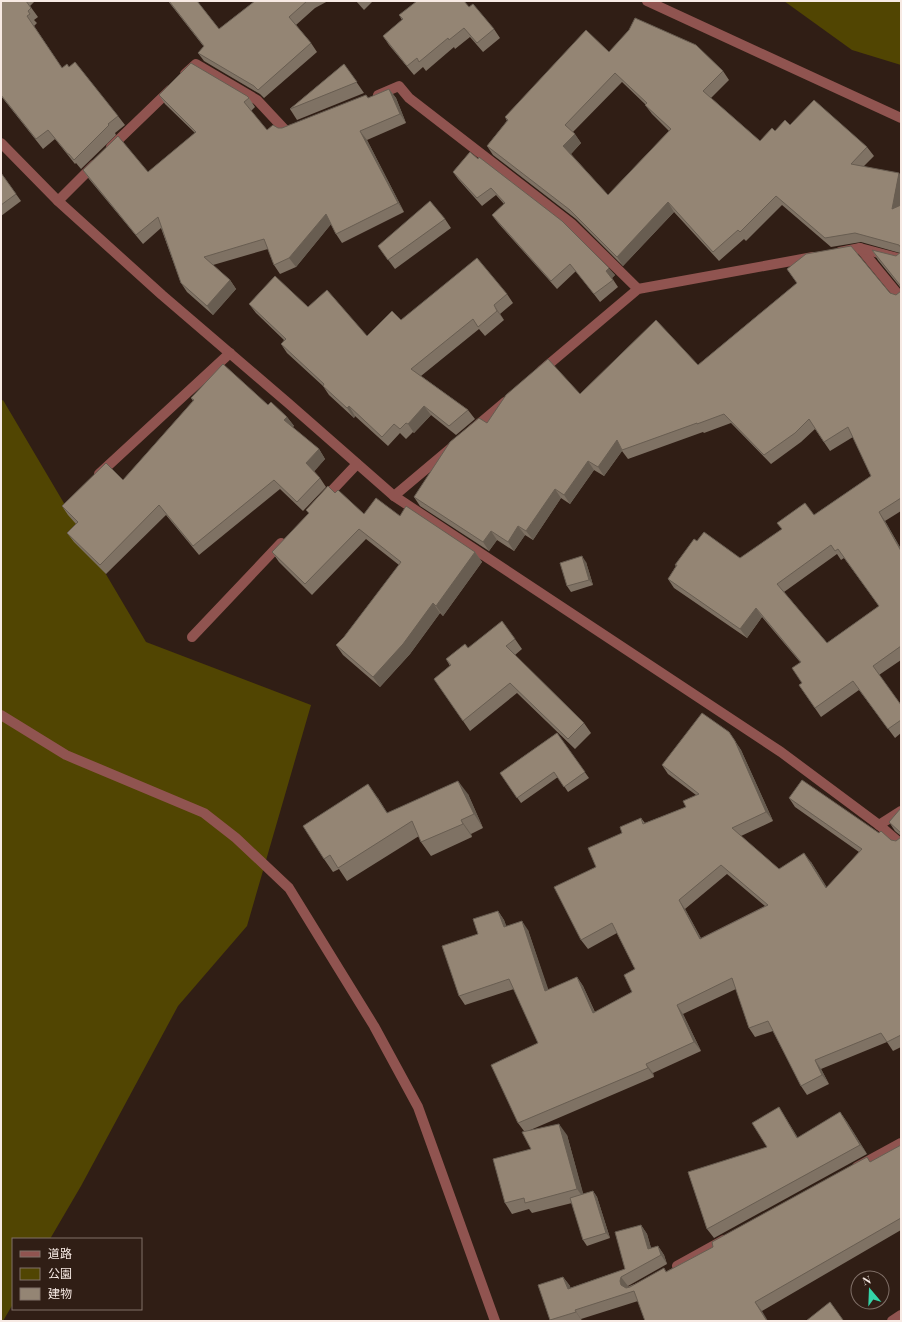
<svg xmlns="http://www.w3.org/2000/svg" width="902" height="1322" font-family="'Playfair Display','Noto Sans JP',serif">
  <rect width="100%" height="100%" fill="#301e15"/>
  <g fill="#514502">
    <polygon points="784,1 901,1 901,65 852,50"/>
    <polygon points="3,400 146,642 311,705 247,926 178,1006 81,1186 50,1239 13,1239 13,1304 3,1321 1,1321 1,401"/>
  </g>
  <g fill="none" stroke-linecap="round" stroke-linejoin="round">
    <g stroke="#905450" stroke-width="10">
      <polyline points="647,1 901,118"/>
      <polyline points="185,74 196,64 257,100 286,131 293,129"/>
      <polyline points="378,95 399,86 409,98 572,224 638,289"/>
      <polyline points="1,143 58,201 162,295 288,403 394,496 781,752 879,825 901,844"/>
      <polyline points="111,147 170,90"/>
      <polyline points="58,201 94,165"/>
      <polyline points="860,248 901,298"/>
      <polyline points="840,252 860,248 901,259"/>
      <polyline points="542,370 638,289 813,257"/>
      <polyline points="473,429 505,402"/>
      <polyline points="99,474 230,353"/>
      <polyline points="394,496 451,448"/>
      <polyline points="323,500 357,464"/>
      <polyline points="192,637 281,543"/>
      <polyline points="1,715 66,755 204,813 236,838 289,888 374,1026 418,1107 495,1321"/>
      <polyline points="879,825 901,811"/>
      <polyline points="857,1167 901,1143"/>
      <polyline points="677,1266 724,1240"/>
      <polyline points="892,1321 901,1315"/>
    </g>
  </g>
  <g fill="#7f7264" fill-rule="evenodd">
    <polygon points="1,1 35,1 30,6 38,17 34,20 37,23 34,26 62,68 69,67 118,116 125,125 115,133 116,135 81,169 76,163 75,164 55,139 43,149 1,96"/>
    <polygon points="168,1 197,1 219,29 255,1 328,1 315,8 296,25 311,43 317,52 264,98 260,94 204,61 198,53 204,47"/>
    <polygon points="356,1 373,1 364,10"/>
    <polygon points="469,7 494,29 500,38 483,52 470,37 455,49 454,47 426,71 423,67 414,75 389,45 383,36 402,20 399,15"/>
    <path d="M609,52L723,71L729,80L711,98L760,141L775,131L790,125L867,147L874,156L864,166L901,205V511L885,521L901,549V660L879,675L901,705V733L895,738L859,690L821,717L799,685L802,683L800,662L762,617L747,638L674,588L668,579L676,566L675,565L697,541L740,558L814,515L871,476L853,437L830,451L815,429L801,442L771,464L731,423L704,433L703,432L628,459L622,451L604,476L594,470L570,504L561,498L533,540L525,535L514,551L497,540L489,551L420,506L414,497L487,423L580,394L698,365L797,283L787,269L896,295L901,291L900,287L878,260L872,250L896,256L900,253L861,242L831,247L782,205L746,241L744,239L719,261L674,212L623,266L576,219L493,155L487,146L507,121L505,117ZM622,82L646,105H645L652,114L669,131L608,195L571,154L581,143L573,132ZM837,554L841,560L844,558L879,606L827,643L784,592Z"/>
    <polygon points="344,64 364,93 297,120 290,109"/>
    <polygon points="389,89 396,98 406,123 367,140 404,212 342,243 336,234 331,224 296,267 280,274 274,265 268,249 213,265 230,280 236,289 213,315 187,292 181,283 161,228 143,244 89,179 83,170 148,172 195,133 165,104 159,95 249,98 255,107 251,111 267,130 282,128 368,98"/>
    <polygon points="470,152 615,275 612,278 618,287 600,302 576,271 557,289 498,223 492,215 504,204 496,195 482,206 458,179 453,172"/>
    <polygon points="1,173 21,201 1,216"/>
    <polygon points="445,219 451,228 395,269 378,246"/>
    <polygon points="507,294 513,303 500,314 504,320 485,336 479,329 421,376 468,410 475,419 456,435 431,415 414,433 413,432 406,439 400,433 388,446 355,416 354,418 329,395 323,386 287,353 281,344 284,340 256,313 249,304 308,307 367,336 401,320"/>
    <polygon points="191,398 268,405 287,417 294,426 292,427 319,449 325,459 314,471 320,478 326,487 303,511 280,489 199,555 166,515 106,574 74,542 67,533 76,524 68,515 62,506 123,480 193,401"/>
    <polygon points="335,493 364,514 400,516 475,552 482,562 443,616 440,613 410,654 380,687 343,655 336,645 344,637 399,565 366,539 312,595 279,562 272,552 309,514 306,510"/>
    <polygon points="586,562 593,585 571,592 567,586"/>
    <polygon points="515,639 522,649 515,655 584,723 591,733 575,749 517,693 470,731 434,679 450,666 446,659 468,648"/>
    <path d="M729,732L741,750L773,821L741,836L779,869L811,862L827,888L859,852L795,807L789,798L891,840L896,841L901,837V1047L893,1051L887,1042L821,1069L829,1084L807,1095L801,1086L773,1031L755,1037L749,1028L736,989L683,1014L701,1051L653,1073L654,1077L528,1131L567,1135L583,1194L593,1191L597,1197L610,1238L587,1246L583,1240L572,1203L532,1213L529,1209L512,1214L505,1203L531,1149L524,1131L518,1123L538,1043L514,989L465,1005L459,996L478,934L498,911L504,920L506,926L528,930L548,990L577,977L583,986L595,1012L632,992L635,969L617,933L588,949L581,940L596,867L622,833L641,818L645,823L686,807L696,795L668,774L662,765ZM727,874L765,906L701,938L685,909Z"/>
    <polygon points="557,733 589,778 568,792 558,777 521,803 500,773"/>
    <polygon points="468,794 483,828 471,834 472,837 431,856 421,842 419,836 347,881 339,869 333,872 324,859 378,798 387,813"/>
    <polygon points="901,808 901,836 895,831 889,822"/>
    <polygon points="779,1107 785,1117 798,1138 840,1112 847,1122 867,1154 714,1238 707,1229 767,1147"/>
    <polygon points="901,1145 901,1230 762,1311 638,1301 581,1319 582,1321 551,1321 550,1320 563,1277 570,1286 570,1288 625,1269 641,1225 647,1234 651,1248 658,1246 664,1255 667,1264 628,1286 627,1287 667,1271 713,1247"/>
  </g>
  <g fill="#685d51">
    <polygon points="389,89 396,98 406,123 400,114"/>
    <polygon points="360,131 367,140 404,212 398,203"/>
    <polygon points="575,134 581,143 570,155 563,146"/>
    <polygon points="899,173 901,176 901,203 898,218 892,209"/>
    <polygon points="668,202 674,212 623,266 617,257"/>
    <polygon points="326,214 332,223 296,267 289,258"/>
    <polygon points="609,268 615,275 611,279 606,271"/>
    <polygon points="230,280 236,289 213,315 207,306"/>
    <polygon points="494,305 504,320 497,311"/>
    <polygon points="349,406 355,416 354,418 347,408"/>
    <polygon points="424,406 431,415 414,433 408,424"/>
    <polygon points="287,417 294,426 291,429 284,420"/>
    <polygon points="617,440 622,451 604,476 598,467"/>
    <polygon points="319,449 325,459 313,473 306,463"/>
    <polygon points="588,461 594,470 570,504 564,495"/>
    <polygon points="555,489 561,498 533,540 526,531"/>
    <polygon points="879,512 885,521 901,549 901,551"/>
    <polygon points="518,526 525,535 514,551 508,542"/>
    <polygon points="491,531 497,540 489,551 483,542"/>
    <polygon points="475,552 482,562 443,616 436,606"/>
    <polygon points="582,556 586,562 593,585 589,580"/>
    <polygon points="433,603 440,613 410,654 380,687 373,677"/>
    <polygon points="756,608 762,617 747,638 740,629"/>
    <polygon points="729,732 741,750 773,821 766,812"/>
    <polygon points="458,781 468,794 483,828 474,814"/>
    <polygon points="368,784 378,798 396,827 387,813"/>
    <polygon points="461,820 471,834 472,837 463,824"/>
    <polygon points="804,853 811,862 833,897 826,888"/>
    <polygon points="679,900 685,909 706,948 700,939"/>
    <polygon points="498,911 504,920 510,935 504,927"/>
    <polygon points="522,921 528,930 552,1000 545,991"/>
    <polygon points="577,977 583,986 599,1022 593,1013"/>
    <polygon points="677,1005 683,1014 701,1051 694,1042"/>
    <polygon points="815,1060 821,1069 829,1084 822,1075"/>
    <polygon points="646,1064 653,1073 654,1077 648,1068"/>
    <polygon points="779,1107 785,1117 804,1148 797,1138"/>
    <polygon points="840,1112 847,1122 867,1154 860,1145"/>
    <polygon points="559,1124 567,1135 585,1200 577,1189"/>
    <polygon points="593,1191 597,1197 610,1238 606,1233"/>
    <polygon points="641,1225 647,1234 654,1258 648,1249"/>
    <polygon points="658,1246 664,1255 667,1264 661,1255"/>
    <polygon points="563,1277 570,1286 574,1298 568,1289"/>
    <polygon points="621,1277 628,1286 627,1290 628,1293 621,1285 620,1281"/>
    <polygon points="755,1302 762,1311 768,1321 767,1321"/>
    <polygon points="575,1310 581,1319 582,1321 576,1312"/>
  </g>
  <g fill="#948574" stroke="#685d51" fill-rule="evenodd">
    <polygon points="1,1 26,1 31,8 28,11 30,14 27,16 62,68 67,64 69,67 75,62 118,116 108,124 109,125 74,160 69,154 68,154 48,130 36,139 1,95"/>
    <polygon points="169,1 197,1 219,29 255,1 307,1 289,17 311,43 258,90 254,86 198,53 204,46"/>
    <polygon points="417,1 464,1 469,7 473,4 494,29 477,43 464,28 449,40 448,38 419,62 417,58 407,66 383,36 403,19 399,15"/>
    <path d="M635,18L696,45L723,71L703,91L760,141L772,128L775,131L785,120L790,125L814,100L867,147L851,164L899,173L892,209L901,205V498L879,512L901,551V646L873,666L901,705V720L888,729L853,681L815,708L799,685L802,683L792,668L801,662L756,608L740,629L668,579L677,565H675L694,539L697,541L704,532L740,558L782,529L777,523L805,503L814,515L871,476L848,427L824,442L809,419L795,433L764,455L724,414L697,424V423L622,450L617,440L598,467L588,461L564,495L555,489L526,531L518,526L508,542L491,531L483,542L414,497L450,442L479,418L487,423L506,395L548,359L580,394L656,320L698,365L797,283L787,269L806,254L851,246L890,293L896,295L901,291L900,285L872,250L896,256L901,252V248L899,245L855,233L825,238L776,196L740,232L738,230L713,252L668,202L617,257L570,210L487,146L508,120L505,117L586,30L609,52L629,30ZM615,73L647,103L645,105L671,129L608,195L563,146L575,134L565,125ZM831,545L835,551L838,549L879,606L827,643L777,584Z"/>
    <polygon points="191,63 247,96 249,98 244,102 267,130 273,125 278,128 282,128 366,95 368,98 389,89 400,114 360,131 398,203 336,234 326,214 289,258 274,265 264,239 204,257 230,280 207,306 181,283 158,217 136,235 83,170 118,136 148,172 196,132 159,95"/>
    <polygon points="344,64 357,82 290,109"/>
    <polygon points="470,152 478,159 479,157 562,221 609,268 606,271 613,280 594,294 570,264 551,281 492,215 505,203 491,188 477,198 453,172"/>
    <polygon points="1,173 16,194 1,205"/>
    <polygon points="430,201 445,219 388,260 378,246"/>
    <polygon points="477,258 507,294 494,305 497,311 478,327 473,319 411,369 468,410 449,426 424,406 408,424 406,423 400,429 394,424 382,437 349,406 347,408 323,386 324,384 281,344 286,339 249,304 275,276 308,307 327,290 367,336 392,311 401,320"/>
    <polygon points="223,364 268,405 271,402 287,417 284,420 319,449 306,463 320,478 297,502 274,480 193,546 159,505 100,565 67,533 78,522 62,506 106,463 123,480 194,400 191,398"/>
    <polygon points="328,486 335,493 338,490 364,514 376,498 400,516 406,506 475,552 436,606 433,603 403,644 373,677 336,645 344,637 401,562 359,529 305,584 272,552 309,513 306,510"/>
    <polygon points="582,556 589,580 567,586 560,563"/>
    <polygon points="502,621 515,639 506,646 584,723 568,739 510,683 463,721 434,679 451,665 446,659 465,644 468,648"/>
    <path d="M702,713L729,732L735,741L766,812L732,828L779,869L804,853L826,888L862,849L789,798L802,780L879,833L881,831L891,840L896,841L901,837V1035L887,1042L881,1033L815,1060L822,1075L801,1086L768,1021L749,1028L732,978L677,1005L694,1042L646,1064L648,1068L518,1123L491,1065L538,1043L509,979L459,996L442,946L478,934L473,919L498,911L504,927L522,921L545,991L577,977L593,1013L632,992L624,975L635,969L612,923L581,940L554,887L596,867L588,848L622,833L620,827L641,818L643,824L686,807L683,801L699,794L662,765ZM721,865L768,905L700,939L679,900Z"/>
    <polygon points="557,733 585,772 564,787 554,772 517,798 500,773"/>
    <polygon points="458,781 474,814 461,820 463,824 421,842 412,821 338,868 330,855 324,859 303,826 368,784 387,813"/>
    <polygon points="901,808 901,837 901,833 889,822"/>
    <polygon points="779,1107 797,1138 840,1112 860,1145 707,1229 688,1172 767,1147 752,1123"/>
    <polygon points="559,1124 577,1189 525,1203 524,1198 505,1203 493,1159 531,1149 522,1132"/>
    <polygon points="901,1145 901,1218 755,1302 767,1321 645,1321 634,1291 575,1310 576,1312 550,1320 538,1285 563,1277 568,1289 625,1269 615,1232 641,1225 648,1249 658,1246 661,1255 621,1277 620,1281 621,1285 626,1288 630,1287 664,1268 666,1272 713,1247 712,1242 867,1157 870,1162"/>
    <polygon points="593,1191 606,1233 583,1240 570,1198"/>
    <polygon points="830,1302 843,1320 842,1321 806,1321"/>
  </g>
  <rect width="902" height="1322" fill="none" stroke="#f7eae4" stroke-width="4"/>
  <rect x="12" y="1238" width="130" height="72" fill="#301e15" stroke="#807068"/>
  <rect x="20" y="1251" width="20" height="6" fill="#905450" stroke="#807068"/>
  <text x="48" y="1258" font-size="12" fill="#f7eae4">道路</text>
  <rect x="20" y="1268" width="20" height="12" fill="#514502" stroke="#807068"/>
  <text x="48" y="1278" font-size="12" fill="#f7eae4">公園</text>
  <rect x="20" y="1288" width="20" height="12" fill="#948574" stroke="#807068"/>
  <text x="48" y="1298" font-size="12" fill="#f7eae4">建物</text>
  <g transform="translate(870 1290) rotate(341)"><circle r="19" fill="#301e15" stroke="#807068"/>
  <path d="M0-3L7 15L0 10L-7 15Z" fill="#34d4a8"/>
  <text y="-6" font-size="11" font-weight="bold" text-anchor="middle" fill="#f7eae4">N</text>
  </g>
</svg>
